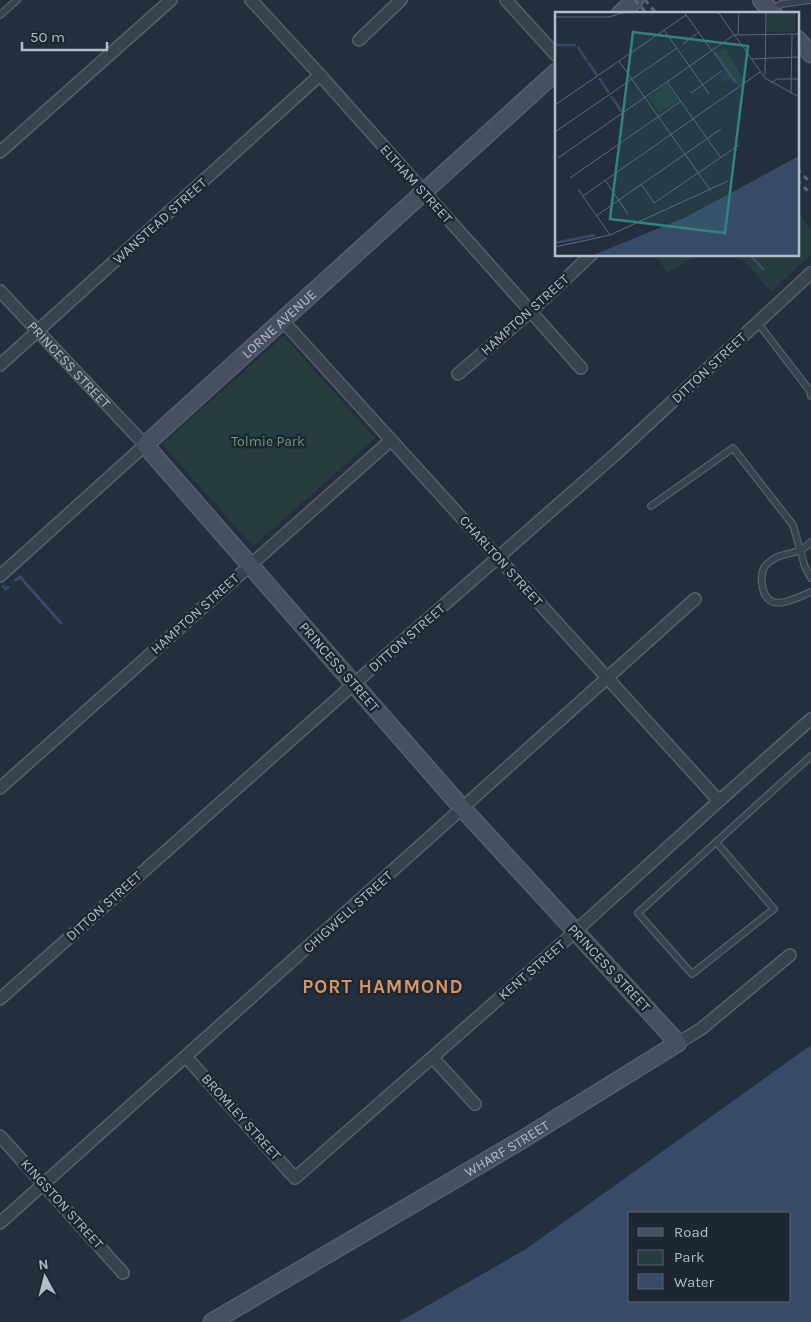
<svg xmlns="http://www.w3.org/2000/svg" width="811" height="1322" font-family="Karla,sans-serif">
  <rect width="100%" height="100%" fill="#242f3e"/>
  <g fill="#263c3f">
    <polygon points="797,211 811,229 811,255 771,291 738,255 797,255"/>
    <polygon points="656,255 698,255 667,273"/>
    <polygon points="284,336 375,438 253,546 162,444"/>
  </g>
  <path fill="#374a66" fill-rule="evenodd" d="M811,1045V1322H399L526,1249ZM630,1213H790V1301H630Z"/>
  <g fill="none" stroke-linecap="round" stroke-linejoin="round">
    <g stroke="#374a66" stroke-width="3">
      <polyline points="750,255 763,269"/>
      <polyline points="16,580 20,577 61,623"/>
      <polyline points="3,586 6,589 8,587"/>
    </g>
    <g stroke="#565f6c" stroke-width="8">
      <g id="lane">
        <polyline points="773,10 781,4 811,0"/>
        <polyline points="0,15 17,0"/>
        <polyline points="758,323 810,391 811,396"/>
        <polyline points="651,506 733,448 793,525 805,567 811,578"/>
        <path d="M811,542C807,546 803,550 798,551C784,556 777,554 766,565C762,569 761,578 762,584C766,615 792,600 811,592"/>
        <polyline points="716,842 774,909 692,974 638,913 811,756"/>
      </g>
    </g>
    <g stroke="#565f6c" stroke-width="14">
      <g id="street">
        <polyline points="251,0 320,75 581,368"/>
        <polyline points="506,0 556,55"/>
        <polyline points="359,40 401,0"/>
        <polyline points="0,152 171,0"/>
        <path id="s1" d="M0,291L145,445L0,576"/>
        <polyline points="282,320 719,801"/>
        <polyline points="0,365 320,75"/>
        <polyline points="458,374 530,312 591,255"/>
        <polyline points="0,788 391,440"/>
        <polyline points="0,999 364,675 617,453 811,273"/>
        <polyline points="678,1043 701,1029 790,955"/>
        <polyline points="186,1057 295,1178 569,937 719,801 811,719"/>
        <polyline points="433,1058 475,1104"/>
        <polyline points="0,1136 123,1273"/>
        <polyline points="0,1223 695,599"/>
      </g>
    </g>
    <g stroke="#565f6c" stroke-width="19">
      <g id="secondary">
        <polyline points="761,0 774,14"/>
        <polyline points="620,14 635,0"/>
        <polyline points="797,39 811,54"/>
        <path id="s2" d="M212,1322L520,1141L678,1043L463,809L145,445L556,72"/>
      </g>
    </g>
    <use href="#lane" stroke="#38414e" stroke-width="5.5"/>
    <use href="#street" stroke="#38414e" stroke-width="11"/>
    <use href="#secondary" stroke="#465061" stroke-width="16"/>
    <g stroke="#5a6575" stroke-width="3" stroke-dasharray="5 5" stroke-linecap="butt">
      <polyline points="635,0 647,14"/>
      <polyline points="645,0 657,14"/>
      <polyline points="797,169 811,183"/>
      <polyline points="797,180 811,194"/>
    </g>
  </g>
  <g text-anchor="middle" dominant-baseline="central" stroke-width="5" stroke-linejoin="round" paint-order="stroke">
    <g font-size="14" fill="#b4bcc9" stroke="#1d2633">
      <text transform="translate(416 184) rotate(48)">ELTHAM STREET</text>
      <text transform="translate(160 221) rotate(-42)">WANSTEAD STREET</text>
      <text transform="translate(525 315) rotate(-42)">HAMPTON STREET</text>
      <text stroke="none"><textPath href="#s2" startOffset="1525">LORNE AVENUE</textPath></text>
      <text stroke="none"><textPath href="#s1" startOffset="101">PRINCESS STREET</textPath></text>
      <text transform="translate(709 368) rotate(-43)">DITTON STREET</text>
      <text transform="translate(501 561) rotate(48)">CHARLTON STREET</text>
      <text transform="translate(195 614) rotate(-42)">HAMPTON STREET</text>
      <text transform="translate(407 638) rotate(-41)">DITTON STREET</text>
      <text transform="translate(339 667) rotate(49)">PRINCESS STREET</text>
      <text transform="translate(104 906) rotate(-42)">DITTON STREET</text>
      <text transform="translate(348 912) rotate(-42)">CHIGWELL STREET</text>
      <text transform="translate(609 968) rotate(47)">PRINCESS STREET</text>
      <text transform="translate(532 970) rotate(-41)">KENT STREET</text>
      <text transform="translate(241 1117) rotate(48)">BROMLEY STREET</text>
      <text stroke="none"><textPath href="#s2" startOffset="342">WHARF STREET</textPath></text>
      <text transform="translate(62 1204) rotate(48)">KINGSTON STREET</text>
    </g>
    <g font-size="14" fill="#6a9b76" stroke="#1d2633">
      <text x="268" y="441">Tolmie Park</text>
    </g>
    <g font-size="19" font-weight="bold" letter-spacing="1" fill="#d79561" stroke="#1d2633">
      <text x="383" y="987">PORT HAMMOND</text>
    </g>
  </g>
  <g transform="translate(555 12)">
    <rect width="244" height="244" fill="#242f3e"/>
    <path d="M212,0H240V20H212ZM170,36L190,69L182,74L177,67L168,70L165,64L171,58L160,43ZM112,72L124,88L104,101L93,85Z" fill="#263c3f"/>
    <path d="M244,144V244H36L131,205Z" fill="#374a66"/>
    <path fill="none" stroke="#374a66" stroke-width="2.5" d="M0,33H21M23,35L32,49M159,40L181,71M33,50L42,63M44,66L54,81M56,84L67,100M0,231L40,223"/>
    <path fill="none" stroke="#5e6776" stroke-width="1" d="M129,0L157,39M163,0L210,66L244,85M0,5H54L71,0M109,18L154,82M183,22L184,0M128,32L144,20M196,47L244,45M64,49L156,179M210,63L211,0M112,70L166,146M216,71L222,67H244M136,81L167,59M236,82L237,22M0,93L131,3M0,120L122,36M3,146L179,23L244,22M15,166L126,89M50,168L73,202M86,172L99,191L184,133M23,177L55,223M28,184L205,60M41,204L166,117M0,235L55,223L173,169"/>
    <path fill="#308480" fill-opacity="0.15" stroke="#308480" stroke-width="2.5" d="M78,20L193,34L170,221L55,207Z"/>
    <rect width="244" height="244" fill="none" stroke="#b4bcc9" stroke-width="2.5"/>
  </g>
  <rect x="628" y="1212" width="162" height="90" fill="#1d2633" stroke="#59626f"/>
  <rect x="638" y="1228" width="25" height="8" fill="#465061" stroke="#59626f"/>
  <text x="674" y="1237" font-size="15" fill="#b4bcc9">Road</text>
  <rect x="638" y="1250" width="25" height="15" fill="#263c3f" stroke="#59626f"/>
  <text x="674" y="1262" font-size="15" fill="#b4bcc9">Park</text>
  <rect x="638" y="1274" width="25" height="15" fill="#374a66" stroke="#59626f"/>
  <text x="674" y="1287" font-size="15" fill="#b4bcc9">Water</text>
  <g transform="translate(45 1277) rotate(353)" stroke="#1d2633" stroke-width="4" paint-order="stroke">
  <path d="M0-4L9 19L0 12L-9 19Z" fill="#b4bcc9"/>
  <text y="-8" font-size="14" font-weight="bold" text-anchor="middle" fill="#b4bcc9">N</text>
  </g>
  <path d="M22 42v8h85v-8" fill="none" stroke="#b4bcc9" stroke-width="2.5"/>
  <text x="30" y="42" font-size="15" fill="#b4bcc9" stroke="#1d2633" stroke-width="4" paint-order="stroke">50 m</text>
</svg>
